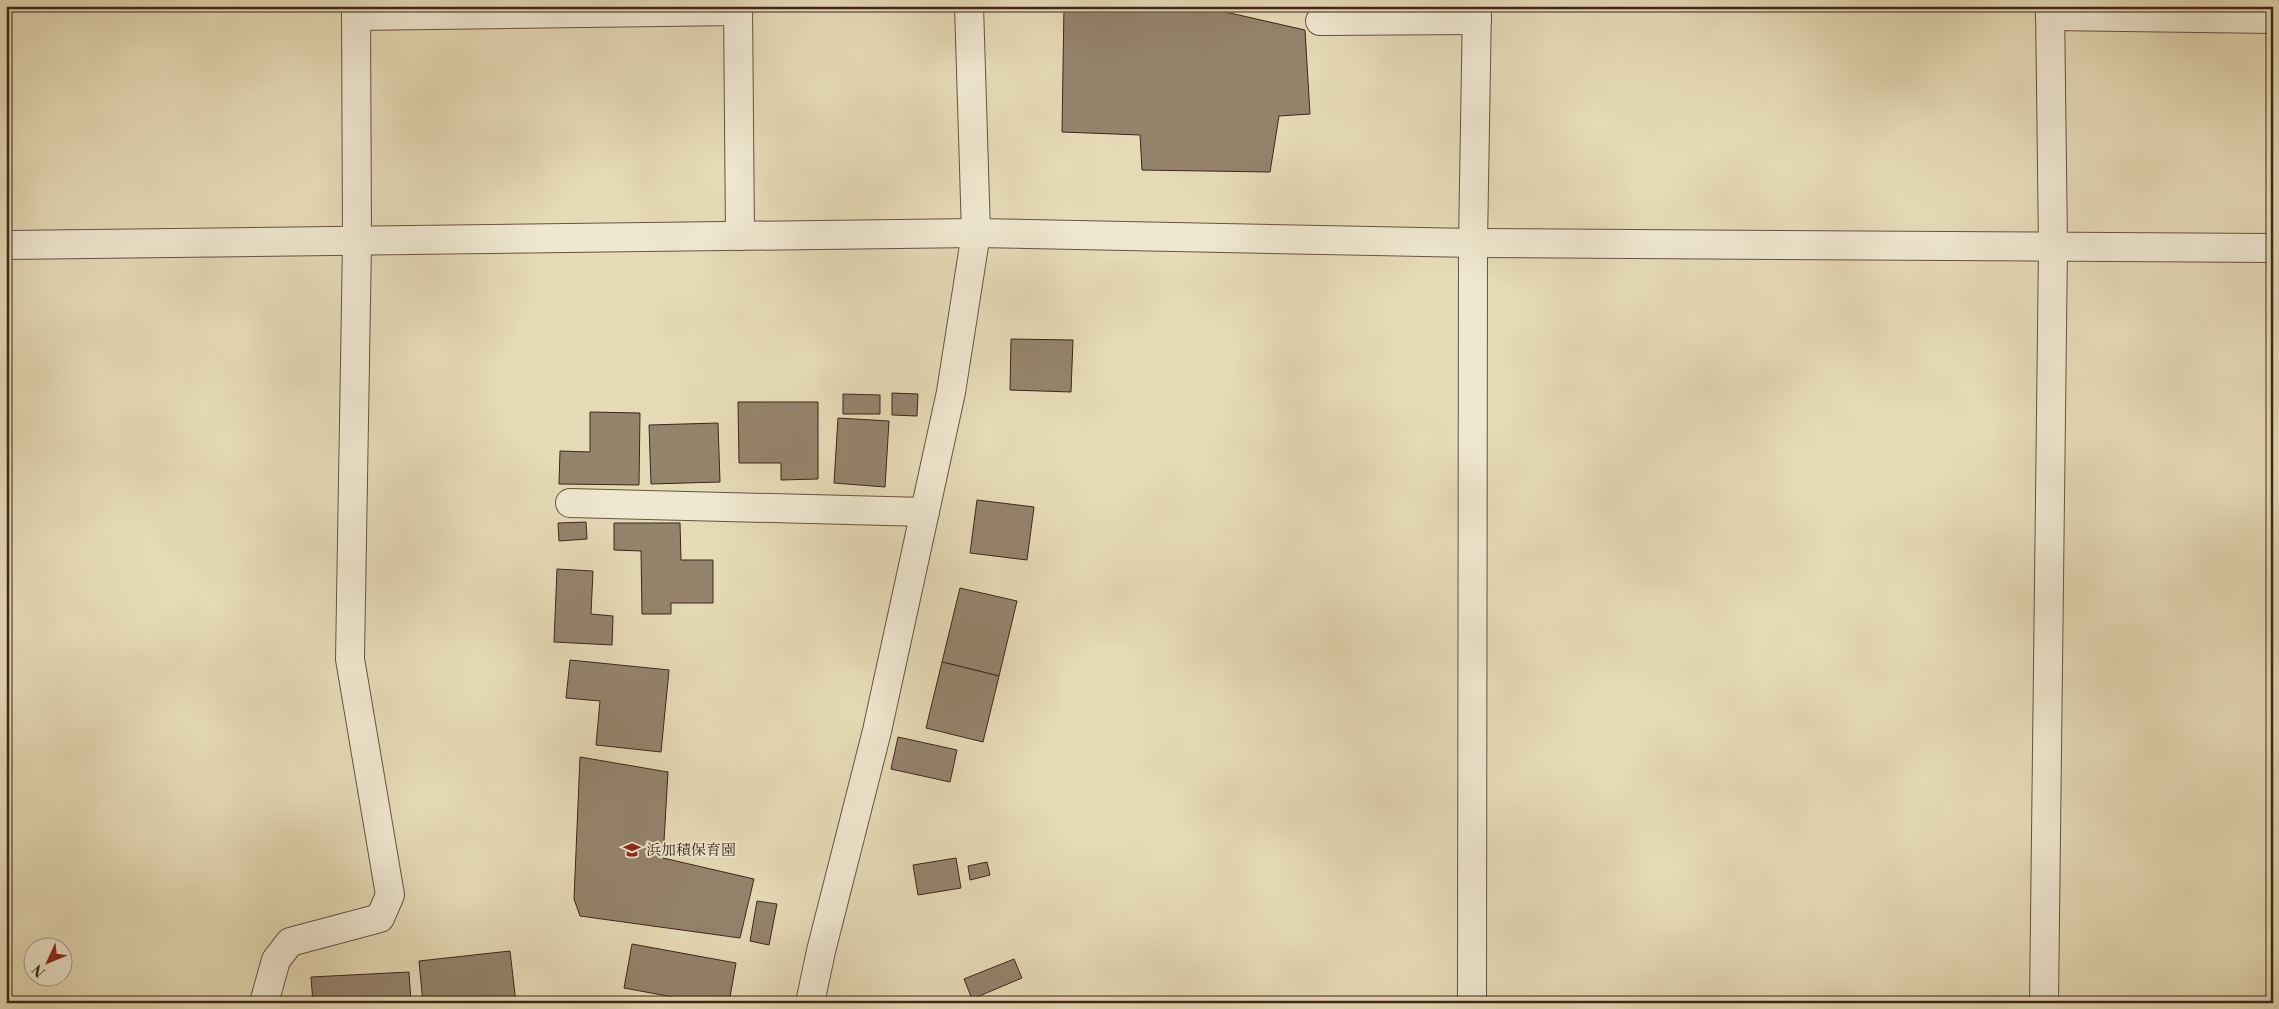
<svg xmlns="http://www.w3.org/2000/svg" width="2279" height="1009" font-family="'Libre Bodoni','Noto Serif JP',serif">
  <rect width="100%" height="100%" fill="#e6dbb7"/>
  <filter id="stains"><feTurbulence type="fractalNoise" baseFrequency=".004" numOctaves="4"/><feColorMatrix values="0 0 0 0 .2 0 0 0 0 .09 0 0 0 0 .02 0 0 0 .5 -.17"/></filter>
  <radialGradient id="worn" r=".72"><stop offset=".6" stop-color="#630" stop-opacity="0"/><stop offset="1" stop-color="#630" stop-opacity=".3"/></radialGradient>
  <g fill="#95846c" stroke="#3e261b">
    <polygon points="1064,6 1199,6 1305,30 1310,114 1279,116 1270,172 1142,170 1140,135 1062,132"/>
    <polygon points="1011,339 1073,340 1071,392 1010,390"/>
    <polygon points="892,393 918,394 917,416 892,415"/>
    <polygon points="843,394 880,395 880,414 843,414"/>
    <polygon points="738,402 818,402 818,479 781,480 781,463 739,463"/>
    <polygon points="590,412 640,413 639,485 559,484 560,451 590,452"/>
    <polygon points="838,418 889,421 885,487 834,483"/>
    <polygon points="718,423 720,482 651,484 649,425"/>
    <polygon points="977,500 1034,507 1027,560 970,553"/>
    <polygon points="586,522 587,539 559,541 558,523"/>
    <polygon points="614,523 680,523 681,560 713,560 713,603 671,603 671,614 642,614 641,551 614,550"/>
    <polygon points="557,569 593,571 591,614 613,616 612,645 554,642"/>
    <polygon points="960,588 1017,601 999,676 942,662"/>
    <polygon points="570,660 669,670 661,752 596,745 600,701 566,698"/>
    <polygon points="942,662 999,676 983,742 926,728"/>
    <polygon points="898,737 957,750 950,782 891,769"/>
    <polygon points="580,757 668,772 663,858 754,879 740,938 580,916 574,899"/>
    <polygon points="956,858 961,888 918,895 913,865"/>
    <polygon points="987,862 990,875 970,880 968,866"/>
    <polygon points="757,901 777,904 769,945 750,941"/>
    <polygon points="632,944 736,963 729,1003 705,1003 624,988"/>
    <polygon points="510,951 516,1003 423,1003 419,961"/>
    <polygon points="1014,959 1022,978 972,999 964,979"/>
    <polygon points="409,972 411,1003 313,1003 311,977"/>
  </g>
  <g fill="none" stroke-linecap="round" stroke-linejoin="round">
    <g stroke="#685342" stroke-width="30">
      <g id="minor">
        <polyline points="738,6 740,236"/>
        <polyline points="356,16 738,11"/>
        <polyline points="2050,16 2273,19"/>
        <polyline points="1320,21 1477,20"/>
        <polyline points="570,503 925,512"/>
        <polyline points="264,1003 276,960 290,942 380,918 390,895 350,659 357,242 356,6"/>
        <polyline points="810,1003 821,951 877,731 951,392 976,233 969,6"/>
        <polyline points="1472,1003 1473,243 1477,6"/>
        <polyline points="2044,1003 2053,246 2050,6"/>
      </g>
    </g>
    <g stroke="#685342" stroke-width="30">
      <polyline id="tertiary" points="6,245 976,233 1473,243 2273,248"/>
    </g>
    <use href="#minor" stroke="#efe8d0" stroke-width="28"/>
    <use href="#tertiary" stroke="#efe8d0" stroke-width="28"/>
  </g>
  <defs>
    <g id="school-bare" transform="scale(1.35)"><path d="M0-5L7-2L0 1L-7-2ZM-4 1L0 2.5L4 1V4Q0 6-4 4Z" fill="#8f2418" stroke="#efe8d0" stroke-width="2.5" paint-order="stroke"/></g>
  </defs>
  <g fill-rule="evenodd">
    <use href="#school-bare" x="632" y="850"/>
  </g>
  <g text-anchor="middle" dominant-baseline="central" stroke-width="4" stroke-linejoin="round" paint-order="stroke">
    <g font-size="15" fill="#3e261b" stroke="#efe8d0" text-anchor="start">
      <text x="646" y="850">浜加積保育園</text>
    </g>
  </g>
  <rect width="2279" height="1009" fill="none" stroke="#e6dbb7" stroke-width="25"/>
  <rect x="8" y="8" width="2264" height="994" fill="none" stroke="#3e261b" stroke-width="2.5"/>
  <rect x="12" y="12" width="2254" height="984" fill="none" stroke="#3e261b"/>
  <g transform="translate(48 962) rotate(226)"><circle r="24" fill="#efe8d0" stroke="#a89a88"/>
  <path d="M0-4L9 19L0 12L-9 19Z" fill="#8f2418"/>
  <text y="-8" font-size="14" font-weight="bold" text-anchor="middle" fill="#3e261b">N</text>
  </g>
  <rect width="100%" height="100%" filter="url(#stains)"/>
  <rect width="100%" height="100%" fill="url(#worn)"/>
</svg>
